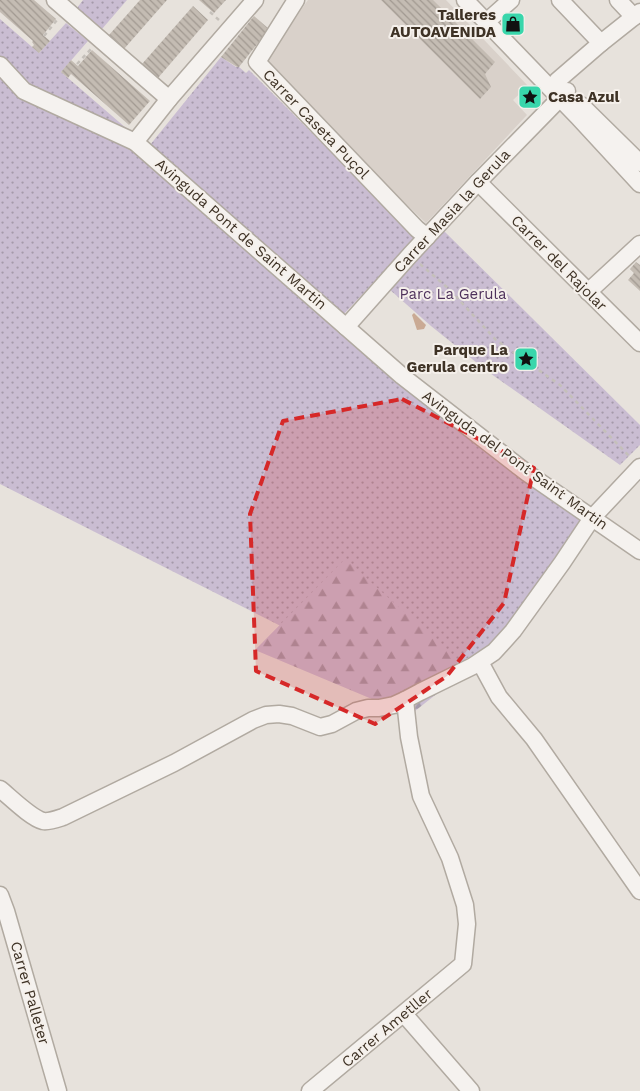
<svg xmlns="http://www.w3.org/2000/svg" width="640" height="1091" font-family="'Work Sans',sans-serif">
  <defs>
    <pattern id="grass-dots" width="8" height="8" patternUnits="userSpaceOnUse" patternTransform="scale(1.25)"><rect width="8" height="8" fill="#cabdd2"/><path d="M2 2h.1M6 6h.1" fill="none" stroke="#a59aaa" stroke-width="1.8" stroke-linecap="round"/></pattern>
    <pattern id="forest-firs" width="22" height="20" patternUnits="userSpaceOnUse" patternTransform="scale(1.25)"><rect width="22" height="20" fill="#cabdd2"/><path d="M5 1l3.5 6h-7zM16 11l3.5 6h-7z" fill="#a59aaa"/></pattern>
    <pattern id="building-back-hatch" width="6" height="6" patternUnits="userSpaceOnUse" patternTransform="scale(1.25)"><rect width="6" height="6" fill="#c4bcb3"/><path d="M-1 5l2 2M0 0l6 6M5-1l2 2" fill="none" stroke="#a19991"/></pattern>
  </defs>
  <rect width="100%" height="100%" fill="#e7e2dc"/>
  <polygon fill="#d9d1ca" points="308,0 446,0 528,86 513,100 527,115 426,223 327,128 265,61"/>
  <g fill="url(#grass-dots)">
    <polygon points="83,0 127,0 102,29 77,8"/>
    <polygon points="0,19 39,53 66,23 88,41 61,72 126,128 122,133 346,327 592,518 513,631 411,692 0,484"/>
    <polygon points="221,57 236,67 239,67 246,73 249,70 416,237 343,315 150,145"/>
    <polygon points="444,231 640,425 640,445 620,465 487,371 431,326 389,289"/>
  </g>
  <polygon fill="url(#forest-firs)" points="345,559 468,669 410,715 255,650"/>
  <polygon fill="#caaa94" points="414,313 426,325 424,329 417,330 412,315"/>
  <g fill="url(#building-back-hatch)">
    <polygon points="0,0 34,0 56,19 43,35 50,41 39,53 32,47 34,45 32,42 33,41 0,12"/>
    <polygon points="140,0 167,0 124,49 109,35"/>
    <polygon points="199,0 226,0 214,13"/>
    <polygon points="381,0 433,0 495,62 485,74 491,87 480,99"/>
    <polygon points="193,6 208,20 158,78 142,64"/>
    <polygon points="254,16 269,29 239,67 237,67 221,57"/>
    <polygon points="92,50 150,101 129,125 71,74 68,78 61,72 71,60 78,66"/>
    <polygon points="636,262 640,265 640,291 628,280 634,273 630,269"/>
  </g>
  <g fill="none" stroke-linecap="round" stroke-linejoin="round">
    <g stroke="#b1aaa1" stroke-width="19">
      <g id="minor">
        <polyline points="55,0 169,99"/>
        <polyline points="296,0 257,62 417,229 427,237"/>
        <polyline points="465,0 578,117 640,184"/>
        <polyline points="560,0 601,43"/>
        <polyline points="618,0 634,17"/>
        <polyline points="493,16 511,0"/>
        <polyline points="0,65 24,91 135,142 402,376 527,473 640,551"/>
        <polyline points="557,81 601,43 640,12"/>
        <polyline points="581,105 640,163"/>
        <polyline points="135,142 169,99 255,0"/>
        <polyline points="478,182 640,343"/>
        <polyline points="588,292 640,244"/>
        <polyline points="346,327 410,255 478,182 567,91"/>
        <polyline points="480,662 499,697 534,739 640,891"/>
        <path d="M0,789C10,797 31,818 43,821C49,822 57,819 63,817L174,763L253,720L266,715L279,714L292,716L320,727L332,724L356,711L368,708H379L394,705L405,700L420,692L473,666L494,652L513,631L562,563L592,518L640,467"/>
        <polyline points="0,895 6,911 58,1091"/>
        <polyline points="404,1014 471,1091"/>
        <polyline points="310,1091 463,964 467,924 465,905 450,858 421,796 409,737 405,700"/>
      </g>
    </g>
    <g stroke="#c5c0ba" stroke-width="2.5" stroke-dasharray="4 4" stroke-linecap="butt">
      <polyline points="210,12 219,20"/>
      <polyline points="44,36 57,20"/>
      <polyline points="77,64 91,49"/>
      <polyline points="420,264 449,289 496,340 560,385 631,458"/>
    </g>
    <use href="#minor" stroke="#f5f2ef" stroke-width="16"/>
  </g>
  <path fill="#d62828" fill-opacity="0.2" stroke="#d62828" stroke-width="4" stroke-dasharray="10 6" stroke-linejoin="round" d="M402,399L534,468L504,603L447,676L375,724L256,671L250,514L283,421Z"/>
  <defs>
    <g id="shop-square" transform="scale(1.25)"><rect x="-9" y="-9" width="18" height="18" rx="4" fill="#38d6ab" stroke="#f5f0eb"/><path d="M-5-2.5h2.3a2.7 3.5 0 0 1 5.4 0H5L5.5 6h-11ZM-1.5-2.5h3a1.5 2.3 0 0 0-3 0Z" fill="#111"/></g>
    <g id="sight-square" transform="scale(1.25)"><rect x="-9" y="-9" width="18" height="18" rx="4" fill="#38d6ab" stroke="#f5f0eb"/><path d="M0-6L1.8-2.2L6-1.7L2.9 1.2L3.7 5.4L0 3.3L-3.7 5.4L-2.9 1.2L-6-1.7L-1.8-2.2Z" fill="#111"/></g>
  </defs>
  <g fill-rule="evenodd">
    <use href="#shop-square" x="513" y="24"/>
    <use href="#sight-square" x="530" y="97"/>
    <use href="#sight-square" x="526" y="359"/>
  </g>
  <g text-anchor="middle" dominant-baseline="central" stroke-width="4" stroke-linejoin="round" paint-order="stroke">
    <g font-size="15" font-weight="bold" fill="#3e3225" stroke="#f5f0eb" text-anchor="end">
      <text x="496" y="15">Talleres<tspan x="496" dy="17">AUTOAVENIDA</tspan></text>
      <text x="548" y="97" text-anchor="start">Casa Azul</text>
      <text x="508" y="350">Parque La<tspan x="508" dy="17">Gerula centro</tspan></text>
    </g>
    <g font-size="15" fill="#3e3225" stroke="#f5f0eb">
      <text transform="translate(316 124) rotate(46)">Carrer Caseta Puçol</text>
      <text transform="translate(452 211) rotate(-47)">Carrer Masia la Gerula</text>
      <text transform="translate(241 234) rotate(41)">Avinguda Pont de Saint Martin</text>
      <text transform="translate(559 263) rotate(45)">Carrer del Rajolar</text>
      <text transform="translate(515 460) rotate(36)">Avinguda del Pont Saint Martin</text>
      <text transform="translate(30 993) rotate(74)">Carrer Palleter</text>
      <text transform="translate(387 1028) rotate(-40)">Carrer Ametller</text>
    </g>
    <g font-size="15" fill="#4e315b" stroke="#f5f0eb">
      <text x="453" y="294">Parc La Gerula</text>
    </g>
  </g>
</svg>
